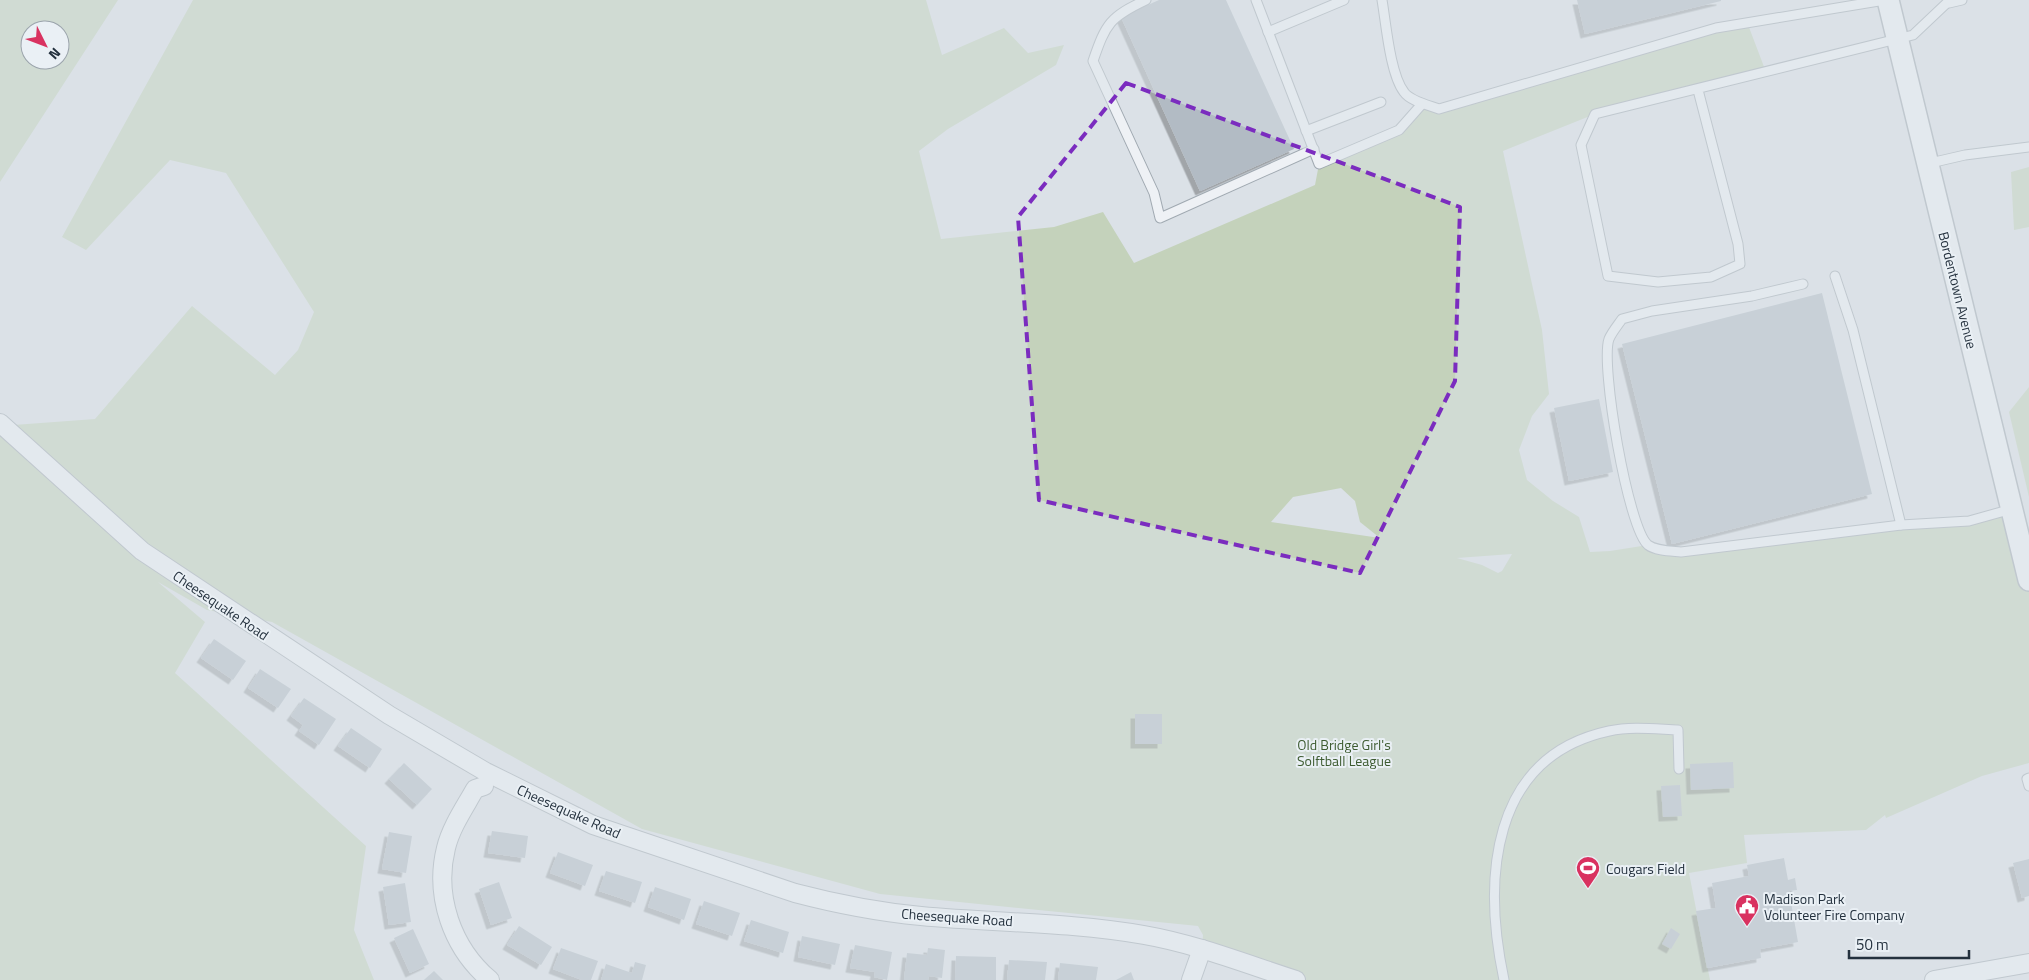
<svg xmlns="http://www.w3.org/2000/svg" width="2029" height="980" font-family="'Titillium Web',sans-serif">
  <defs>
    <filter id="shadow"><feDropShadow dx="-4.5" dy="4.5" stdDeviation="0" flood-color="#0004"/></filter>
  </defs>
  <rect width="100%" height="100%" fill="#dbe1e7"/>
  <g fill="#c4d2bb" fill-rule="evenodd">
    <path d="M0,0H118L0,182ZM30,30H60V60H30Z"/>
    <path d="M193,0H926L942,55L1004,28L1028,53L1064,45L1056,65L948,129L919,151L941,239L1054,227L1103,212L1134,263L1315,185L1319,164L1399,130L1422,104L1439,109L1747,22L1766,72L1595,114L1503,151L1542,330L1549,394L1532,416L1519,450L1527,480L1553,501L1579,517L1590,552L1610,551L1648,545L1664,551L1969,521L2013,509L2029,579V763L1982,776L1886,818L1885,815L1866,830L1744,835L1747,863L1689,873L1710,980H1296L1202,949L1203,935L1198,926L880,894L642,829L272,622L207,610L158,582L205,622L175,673L366,846L354,930L374,980H0V426L95,419L192,306L275,375L298,350L314,312L226,173L170,160L86,250L62,237ZM1341,488L1355,501L1360,522L1380,538L1271,522L1293,497ZM1512,554L1502,571L1498,573L1482,565L1457,558Z"/>
    <polygon points="2029,167 2029,227 2014,230 2011,172"/>
    <polygon points="2029,387 2029,497 2009,412"/>
  </g>
  <g fill="#b2bbc4" filter="url(#shadow)">
    <polygon points="1159,0 1226,0 1294,149 1200,191 1121,17"/>
    <polygon points="1577,0 1721,0 1721,1 1585,34"/>
    <polygon points="1822,293 1872,494 1672,544 1622,344"/>
    <polygon points="1599,399 1613,472 1569,481 1554,408"/>
    <polygon points="214,639 246,661 233,680 201,658"/>
    <polygon points="260,669 291,689 278,708 248,688"/>
    <polygon points="304,698 336,719 319,745 299,731 303,725 291,716"/>
    <rect x="1135" y="714" width="27" height="30"/>
    <polygon points="351,728 382,749 370,768 338,746"/>
    <polygon points="1733,762 1734,788 1691,790 1690,764"/>
    <polygon points="404,763 432,789 417,805 389,779"/>
    <polygon points="1680,785 1682,816 1663,817 1661,786"/>
    <polygon points="492,831 528,836 525,858 488,853"/>
    <polygon points="389,832 412,836 406,873 382,869"/>
    <polygon points="558,852 593,865 585,886 550,873"/>
    <polygon points="1784,858 1788,880 1795,878 1797,890 1789,891 1798,942 1760,949 1761,958 1707,968 1696,911 1716,908 1712,883 1749,876 1747,865"/>
    <polygon points="2029,859 2029,896 2022,898 2013,863"/>
    <polygon points="606,871 642,882 635,903 599,891"/>
    <polygon points="499,882 512,918 491,925 479,889"/>
    <polygon points="405,883 411,922 389,925 383,887"/>
    <polygon points="655,887 691,899 684,920 648,907"/>
    <polygon points="704,901 740,913 732,936 696,924"/>
    <polygon points="751,920 789,932 783,953 744,941"/>
    <polygon points="519,926 552,947 541,965 507,945"/>
    <polygon points="1671,928 1680,934 1671,949 1662,944"/>
    <polygon points="413,929 429,964 410,973 394,938"/>
    <polygon points="802,936 840,944 835,965 798,957"/>
    <polygon points="855,945 892,952 887,980 874,977 875,972 850,968"/>
    <polygon points="561,948 598,961 591,980 582,980 553,969"/>
    <polygon points="928,948 945,950 942,978 929,976 928,980 904,980 907,953 927,955"/>
    <polygon points="956,956 996,957 996,980 955,980"/>
    <polygon points="1009,960 1047,962 1045,980 1007,980"/>
    <polygon points="635,962 646,965 642,980 601,980 606,964 632,973"/>
    <polygon points="1060,963 1098,967 1096,980 1058,980"/>
    <polygon points="434,971 443,980 424,980"/>
    <polygon points="1131,972 1134,980 1116,980"/>
  </g>
  <g fill="none" stroke-linecap="round" stroke-linejoin="round">
    <g stroke="#a0a9b1" stroke-width="11">
      <g id="service">
        <path d="M1146,0C1110,17 1106,23 1093,61L1154,193L1160,218L1314,149"/>
        <polyline points="1256,0 1319,164 1399,130 1422,104"/>
        <path d="M1382,0C1386,23 1390,74 1404,92C1410,101 1428,105 1439,109L1716,28L1885,0"/>
        <polyline points="1949,3 1962,0"/>
        <polyline points="1268,32 1344,0"/>
        <polyline points="1698,90 1738,244 1740,264 1711,277 1658,282 1608,276 1581,145 1595,114 1913,35 1950,0"/>
        <polyline points="1306,131 1381,102"/>
        <polyline points="1926,164 1965,155 2029,147"/>
        <polyline points="1835,276 1853,330 1901,525"/>
        <path d="M1803,284L1752,296L1652,311L1622,319C1618,325 1612,332 1609,339C1600,364 1628,529 1648,545C1656,551 1671,551 1681,552L1901,525L1969,521L2012,509"/>
        <polyline points="2029,778 2027,779 2029,786"/>
        <path d="M1504,980C1483,881 1489,757 1609,731C1631,726 1655,729 1678,730L1679,769"/>
      </g>
    </g>
    <g stroke="#a0a9b1" stroke-width="20">
      <g id="minor">
        <path d="M0,423L142,551L389,715L486,772L593,825L795,893C837,904 878,912 921,916C995,923 1070,922 1144,935C1196,944 1246,964 1296,980"/>
        <path d="M484,786L475,789C465,807 451,827 446,848C434,896 452,948 490,980"/>
        <polyline points="1191,980 1202,949"/>
        <polyline points="1934,980 2029,963"/>
      </g>
    </g>
    <g stroke="#a0a9b1" stroke-width="24">
      <polyline id="tertiary" points="1888,0 2029,580"/>
    </g>
    <use href="#service" stroke="#eef1f5" stroke-width="9"/>
    <use href="#minor" stroke="#eef1f5" stroke-width="18"/>
    <use href="#tertiary" stroke="#eef1f5" stroke-width="21"/>
  </g>
  <path d="M0 0H2029V980H0ZM1126,83L1460,207L1455,381L1360,573L1039,500L1018,217Z" fill="#dbe1e7" fill-opacity=".55" fill-rule="evenodd"/>
  <path fill="none" stroke="#7b2cbf" stroke-width="4" stroke-dasharray="10 6" stroke-linejoin="round" d="M1126,83L1460,207L1455,381L1360,573L1039,500L1018,217Z"/>
  <defs>
    <g id="stadium-pin" transform="scale(1.25)"><path d="M0 17L-7.5 6A9.5 9.5 0 1 1 7.5 6Z" fill="#d93260" stroke="#eaf0f5"/><path d="M0-5a6.5 5 0 1 0 0 10a6.5 5 0 1 0 0-10ZM-3.5-1.8h7v3.6h-7Z" fill="#fff"/></g>
    <g id="civic-pin" transform="scale(1.25)"><path d="M0 17L-7.5 6A9.5 9.5 0 1 1 7.5 6Z" fill="#d93260" stroke="#eaf0f5"/><path d="M-.6-6.5H3V-4.5H.6V-3L4-1V1h2V6H-6V1h2V-1L-.6-3ZM-1.2 2.5V6h2.4V2.5Z" fill="#fff"/></g>
  </defs>
  <g fill-rule="evenodd">
    <use href="#stadium-pin" x="1588" y="868"/>
    <use href="#civic-pin" x="1747" y="906"/>
  </g>
  <g text-anchor="middle" dominant-baseline="central" stroke-width="4" stroke-linejoin="round" paint-order="stroke">
    <g font-size="14" fill="#24313e" stroke="#eaf0f5">
      <text transform="translate(1958 290) rotate(76)">Bordentown Avenue</text>
      <text transform="translate(221 605) rotate(34)">Cheesequake Road</text>
      <text transform="translate(569 811) rotate(24)">Cheesequake Road</text>
      <text transform="translate(957 917) rotate(4)">Cheesequake Road</text>
    </g>
    <g font-size="14" fill="#3d5b30" stroke="#eaf0f5">
      <text x="1344" y="744">Old Bridge Girl's<tspan x="1344" dy="16">Solftball League</tspan></text>
    </g>
    <g font-size="14" fill="#24313e" stroke="#eaf0f5" text-anchor="start">
      <text x="1606" y="868">Cougars Field</text>
      <text x="1764" y="898">Madison Park<tspan x="1764" dy="16">Volunteer Fire Company</tspan></text>
    </g>
  </g>
  <g transform="translate(45 45) rotate(132)"><circle r="24" fill="#eaf0f5" stroke="#9ba4ac"/>
  <path d="M0-4L9 19L0 12L-9 19Z" fill="#d93260"/>
  <text y="-8" font-size="14" font-weight="bold" text-anchor="middle" fill="#24313e">N</text>
  </g>
  <path d="M1849 950v8h120v-8" fill="none" stroke="#24313e" stroke-width="2.5"/>
  <text x="1856" y="950" font-size="15" fill="#24313e" stroke="#eaf0f5" stroke-width="4" paint-order="stroke">50 m</text>
</svg>
